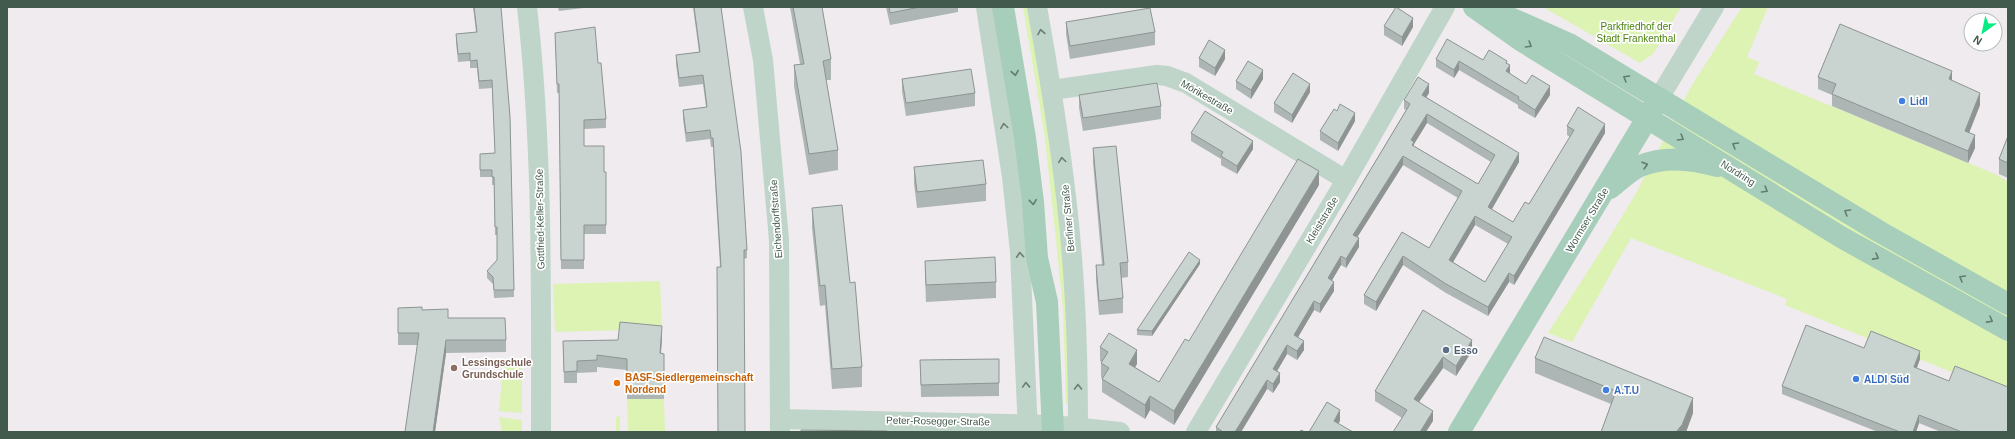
<svg xmlns="http://www.w3.org/2000/svg" width="2015" height="439" font-family="Helvetica,sans-serif">
  <rect width="100%" height="100%" fill="#efebef"/>
  <g fill="#dcf3b3">
    <polygon points="1023,7 1029,7 1057,173 1066,281 1070,404 1068,405 1066,403 1063,309 1055,230 1044,131"/>
    <polygon points="1543,7 1681,7 1653,54 1640,63"/>
    <polygon points="1742,7 1768,7 1747,57 1759,62 1754,74 1995,174 2008,181 2008,395 1785,305 1787,299 1631,238 1572,342 1548,333 1606,243 1635,195 1692,85"/>
    <polygon points="660,281 662,329 555,332 553,284"/>
    <polygon points="511,361 522,361 522,413 499,411 503,366"/>
    <polygon points="627,399 664,399 665,432 628,432"/>
    <polygon points="620,416 620,432 616,432 616,417"/>
    <polygon points="499,417 522,420 522,432 502,432"/>
  </g>
  <g fill="none" stroke-linecap="round" stroke-linejoin="round">
    <g stroke="#c0d5c9" stroke-width="20">
      <path d="M527,7C543,148 541,290 541,432"/>
      <polyline points="753,7 763,60 779,240 780,432"/>
      <polyline points="986,7 1012,177 1020,252 1028,432"/>
      <path d="M1037,7C1053,95 1067,182 1073,271C1077,325 1078,378 1078,432"/>
      <polyline points="1052,90 1157,75 1167,76 1186,83 1346,180"/>
      <polyline points="1659,98 1714,7"/>
      <polyline points="780,419 1053,425 1120,432"/>
      <polyline points="1196,432 1346,180 1445,7"/>
    </g>
    <g stroke="#a7ceba" stroke-width="22">
      <polyline points="1003,7 1025,138 1033,202 1037,258 1047,302 1053,432"/>
      <polyline points="1474,7 1522,41 1841,237 2008,330"/>
      <polyline points="1499,13 1569,44 1880,232 2008,304"/>
      <path d="M1610,188C1619,181 1630,170 1640,166C1664,156 1693,159 1717,166"/>
      <polyline points="1459,432 1655,105"/>
    </g>
  </g>
  <g fill="#adb6b4" fill-rule="evenodd">
    <polygon points="473,7 501,7 510,117 514,297 494,298 493,284 487,278 487,271 497,260 497,235 495,235 494,185 492,185 492,177 480,177 480,154 495,153 492,88 479,89 477,68 470,68 470,61 458,62 456,42 456,34 476,32"/>
    <polygon points="558,7 592,7 559,11"/>
    <polygon points="693,7 721,7 747,250 747,258 720,267 713,147 711,147 710,139 686,142 683,119 683,110 706,107 703,84 679,87 676,64 676,55 699,52"/>
    <polygon points="790,7 822,7 831,59 831,80 826,80 838,150 838,170 809,175 794,86 794,65 800,64"/>
    <polygon points="886,7 958,7 958,12 890,25"/>
    <polygon points="1066,22 1155,32 1155,45 1070,59 1066,34"/>
    <polygon points="1384,26 1413,27 1402,46 1384,35"/>
    <polygon points="555,33 598,63 606,119 606,128 584,129 584,146 604,172 606,172 606,234 584,234 584,269 561,269 559,93 557,93"/>
    <polygon points="1199,58 1225,59 1215,76 1199,67"/>
    <polygon points="1436,59 1483,60 1507,63 1510,74 1526,84 1550,95 1535,118 1518,108 1518,105 1459,70 1454,78 1436,67"/>
    <polygon points="1818,77 1952,81 1980,105 1969,133 1975,148 1968,163 1832,106 1832,95 1818,89"/>
    <polygon points="902,79 975,93 975,106 906,116 902,91"/>
    <polygon points="1263,79 1251,99 1236,89 1236,81"/>
    <polygon points="1310,92 1292,123 1274,112 1274,103"/>
    <path d="M1429,93L1426,97L1519,162L1491,209L1513,222L1529,204L1570,137L1567,135V126L1605,133L1514,285L1509,282L1488,316L1446,293L1403,265L1376,311L1364,304V295L1402,232L1429,248L1458,198L1403,165L1357,237L1359,247L1346,268L1341,265L1332,280L1334,291L1320,313L1314,310L1298,337L1304,350L1297,360L1287,354L1277,371L1280,382L1273,393L1267,389L1241,432H1216V427L1406,110L1404,109V100ZM1427,123L1491,162L1478,184L1414,146V144ZM1475,225L1508,244L1485,282L1453,262Z"/>
    <polygon points="1079,95 1161,106 1161,119 1083,131 1079,108"/>
    <polygon points="1355,121 1338,151 1320,140 1320,131"/>
    <polygon points="1191,133 1253,149 1237,174 1221,165 1221,159 1191,141"/>
    <polygon points="2008,136 2008,178 1999,174 1999,159"/>
    <polygon points="1093,148 1128,262 1128,277 1121,278 1123,298 1123,313 1099,315 1096,280 1096,265 1102,265 1093,163"/>
    <polygon points="914,167 986,184 986,201 917,208 914,184"/>
    <polygon points="1319,185 1174,425 1150,410 1145,419 1102,392 1102,378 1101,377 1101,363 1102,362 1100,361 1100,347 1137,364 1135,367 1159,382 1189,341"/>
    <polygon points="812,208 850,283 862,367 862,387 832,389 825,305 820,306 812,228"/>
    <polygon points="925,261 996,282 996,298 926,302 925,277"/>
    <polygon points="1200,264 1152,336 1137,335 1137,330"/>
    <polygon points="398,308 422,310 448,318 506,340 506,352 446,353 435,432 405,432 418,345 398,345"/>
    <polygon points="1423,310 1472,351 1456,376 1443,368 1419,402 1433,421 1402,418 1375,401 1375,391"/>
    <polygon points="662,337 661,354 664,354 664,399 627,399 627,370 597,367 597,372 577,373 577,383 564,383 563,341 618,340"/>
    <polygon points="1864,348 1920,359 1917,368 2008,432 1941,432 1919,423 1916,432 1878,432 1782,394 1782,386"/>
    <polygon points="1535,358 1693,413 1686,432 1601,432 1611,404 1535,373"/>
    <polygon points="920,360 999,383 999,396 921,397"/>
  </g>
  <g fill="#8d9492">
    <polygon points="1413,18 1413,27 1402,46 1402,37"/>
    <polygon points="1225,50 1225,59 1215,76 1215,68"/>
    <polygon points="1459,61 1459,70 1454,78 1454,70"/>
    <polygon points="1507,61 1507,69 1510,65 1510,73 1506,80 1506,63"/>
    <polygon points="1263,70 1263,79 1251,99 1251,90"/>
    <polygon points="1952,71 1952,83 1949,79"/>
    <polygon points="1310,84 1310,92 1292,123 1292,115"/>
    <polygon points="1429,84 1429,93 1422,104 1422,95"/>
    <polygon points="1550,86 1550,95 1535,118 1535,110"/>
    <polygon points="1980,93 1980,105 1965,143 1965,131"/>
    <polygon points="1355,113 1355,121 1338,151 1338,143"/>
    <polygon points="1427,114 1427,123 1414,144 1414,151 1412,154 1411,140"/>
    <polygon points="1605,124 1605,133 1514,285 1514,276"/>
    <polygon points="1975,135 1975,148 1968,163 1968,151"/>
    <polygon points="1253,141 1253,149 1237,174 1237,166"/>
    <polygon points="1519,153 1519,162 1488,216 1488,207"/>
    <polygon points="1403,156 1403,165 1353,244 1353,235"/>
    <polygon points="1319,171 1319,185 1174,425 1174,411"/>
    <polygon points="1475,216 1475,225 1449,269 1449,260"/>
    <polygon points="1359,238 1359,247 1346,268 1346,259"/>
    <polygon points="1341,256 1341,265 1328,287 1328,278"/>
    <polygon points="1403,256 1403,265 1376,311 1376,302"/>
    <polygon points="1200,260 1200,264 1152,336 1152,331"/>
    <polygon points="1509,273 1509,282 1488,316 1488,307"/>
    <polygon points="1334,282 1334,291 1320,313 1320,304"/>
    <polygon points="1314,301 1314,310 1294,344 1294,335"/>
    <polygon points="662,326 662,337 660,365 660,353"/>
    <polygon points="446,340 446,353 435,432 433,432"/>
    <polygon points="1472,340 1472,351 1456,376 1456,366"/>
    <polygon points="1304,341 1304,350 1297,360 1297,351"/>
    <polygon points="1287,345 1287,354 1273,378 1273,369"/>
    <polygon points="1137,350 1137,364 1129,377 1129,364"/>
    <polygon points="1920,351 1920,359 1914,375 1914,367"/>
    <polygon points="1443,357 1443,368 1414,409 1414,399"/>
    <polygon points="1280,373 1280,382 1273,393 1273,384"/>
    <polygon points="1267,380 1267,389 1241,432 1235,432"/>
    <polygon points="1150,396 1150,410 1145,419 1145,405"/>
    <polygon points="1693,398 1693,413 1686,432 1676,432"/>
    <polygon points="1340,410 1340,421 1334,431 1334,421"/>
    <polygon points="1433,411 1433,421 1426,432 1420,432"/>
    <polygon points="1919,415 1919,423 1916,432 1913,432"/>
  </g>
  <g fill="#c9d4d1" stroke="#8d9492" fill-rule="evenodd">
    <polygon points="474,7 501,7 510,117 514,290 494,290 493,277 487,271 497,260 497,227 495,227 494,177 492,177 492,170 480,170 480,154 495,153 492,80 479,81 477,60 470,61 470,53 458,54 456,34 477,32"/>
    <polygon points="694,7 721,7 741,152 747,250 744,250 745,432 718,432 717,267 721,267 713,138 711,138 710,130 686,133 683,110 707,107 703,75 679,78 676,55 700,52"/>
    <polygon points="793,7 822,7 831,59 823,61 838,150 809,154 794,65 804,64"/>
    <polygon points="889,7 920,7 890,13"/>
    <polygon points="1396,7 1413,18 1402,37 1384,26"/>
    <polygon points="1150,8 1155,32 1070,46 1066,22"/>
    <polygon points="1840,24 1952,71 1949,79 1980,93 1965,131 1975,135 1968,151 1832,94 1836,84 1818,77"/>
    <polygon points="595,27 598,63 601,63 606,119 584,120 584,146 604,146 604,172 606,172 606,225 584,225 584,260 561,260 559,84 557,84 555,33"/>
    <polygon points="1447,39 1483,60 1489,50 1507,61 1506,63 1510,65 1506,71 1526,84 1532,75 1550,86 1535,110 1518,99 1519,97 1459,61 1454,70 1436,59"/>
    <polygon points="1209,40 1225,50 1215,68 1199,58"/>
    <polygon points="1248,61 1263,70 1251,90 1236,81"/>
    <polygon points="971,69 975,93 906,103 902,79"/>
    <polygon points="1293,73 1310,84 1292,115 1274,103"/>
    <path d="M1418,77L1429,84L1422,95L1519,153L1488,207L1513,222L1525,202L1529,204L1574,130L1567,126L1578,107L1605,124L1514,276L1509,273L1488,307L1446,284L1403,256L1376,302L1364,295L1402,232L1429,248L1462,191L1403,156L1353,235L1359,238L1346,259L1341,256L1328,278L1334,282L1320,304L1314,301L1294,335L1304,341L1297,351L1287,345L1273,369L1280,373L1273,384L1267,380L1235,432H1223L1216,427L1410,104L1404,100ZM1427,114L1495,155L1478,184L1412,145L1414,142L1411,140ZM1475,216L1512,237L1485,282L1449,260Z"/>
    <polygon points="1157,83 1161,106 1083,118 1079,95"/>
    <polygon points="1340,104 1355,113 1338,143 1320,131 1334,109 1337,111"/>
    <polygon points="1205,111 1253,141 1237,166 1221,156 1223,152 1191,133"/>
    <polygon points="2008,136 2008,163 1999,159"/>
    <polygon points="1116,146 1128,262 1120,263 1123,298 1099,301 1096,265 1104,265 1093,148"/>
    <polygon points="1298,159 1319,171 1174,411 1150,396 1145,405 1102,379 1109,368 1101,363 1108,352 1100,347 1109,333 1137,350 1129,364 1159,382 1185,339 1189,341"/>
    <polygon points="983,160 986,184 917,192 914,167"/>
    <polygon points="842,205 850,283 855,282 862,367 832,369 825,285 820,286 812,208"/>
    <polygon points="1189,252 1200,260 1152,331 1137,330"/>
    <polygon points="995,257 996,282 926,285 925,261"/>
    <polygon points="422,307 422,310 448,309 448,318 505,318 506,340 446,340 433,432 405,432 419,333 398,333 398,308"/>
    <polygon points="1423,310 1472,340 1456,366 1443,357 1414,399 1433,411 1420,432 1393,432 1407,410 1375,391"/>
    <polygon points="620,322 662,326 660,353 664,354 664,387 627,387 627,359 597,355 597,360 577,361 577,371 564,372 563,341 618,340"/>
    <polygon points="1806,325 1864,348 1871,331 1920,351 1914,367 1949,381 1955,366 2008,387 2008,432 1962,432 1919,415 1913,432 1900,432 1782,386"/>
    <polygon points="1544,337 1693,398 1682,425 1676,432 1601,432 1616,391 1535,358"/>
    <polygon points="999,359 999,383 921,385 920,360"/>
    <polygon points="1327,402 1340,410 1334,421 1353,432 1309,432"/>
    <polygon points="801,430 887,431 887,432 801,432"/>
    <polygon points="1301,430 1305,432 1300,432"/>
  </g>
  <defs><path id="oneway-chevron" d="M-2-3.5L2.5 0L-2 3.5" fill="none" stroke-width="1.6" stroke-linecap="round" stroke-linejoin="round"/></defs>
  <g stroke="#687f72">
    <use href="#oneway-chevron" transform="translate(1041 32) rotate(-100)"/>
    <use href="#oneway-chevron" transform="translate(1004 126) rotate(-98)"/>
    <use href="#oneway-chevron" transform="translate(1062 160) rotate(-98)"/>
    <use href="#oneway-chevron" transform="translate(1020 255) rotate(-94)"/>
    <use href="#oneway-chevron" transform="translate(1026 385) rotate(-92)"/>
    <use href="#oneway-chevron" transform="translate(1078 387) rotate(-91)"/>
  </g>
  <g stroke="#607d6e">
    <use href="#oneway-chevron" transform="translate(1529 45) rotate(31)"/>
    <use href="#oneway-chevron" transform="translate(1015 73) rotate(80)"/>
    <use href="#oneway-chevron" transform="translate(1626 78) rotate(-149)"/>
    <use href="#oneway-chevron" transform="translate(1681 138) rotate(31)"/>
    <use href="#oneway-chevron" transform="translate(1735 145) rotate(-149)"/>
    <use href="#oneway-chevron" transform="translate(1645 165) rotate(-16)"/>
    <use href="#oneway-chevron" transform="translate(1765 190) rotate(31)"/>
    <use href="#oneway-chevron" transform="translate(1033 202) rotate(84)"/>
    <use href="#oneway-chevron" transform="translate(1847 212) rotate(-149)"/>
    <use href="#oneway-chevron" transform="translate(1876 257) rotate(29)"/>
    <use href="#oneway-chevron" transform="translate(1962 278) rotate(-150)"/>
    <use href="#oneway-chevron" transform="translate(1990 320) rotate(29)"/>
  </g>
  <g fill="#3f7fe0" stroke="#fff" stroke-width="1.5">
    <circle cx="1902" cy="101" r="4"/>
    <circle cx="1856" cy="379" r="4"/>
    <circle cx="1606" cy="390" r="4"/>
  </g>
  <circle fill="#5c6f8a" stroke="#fff" stroke-width="1.5" cx="1446" cy="350" r="4"/>
  <circle fill="#8d6e63" stroke="#fff" stroke-width="1.5" cx="454" cy="368" r="4"/>
  <circle fill="#e8710a" stroke="#fff" stroke-width="1.5" cx="617" cy="383" r="4"/>
  <g text-anchor="middle" dominant-baseline="central" stroke-width="3.5" stroke-linejoin="round" paint-order="stroke">
    <g font-size="10" fill="#4a820d" stroke="#fff">
      <text x="1636" y="26">Parkfriedhof der<tspan x="1636" dy="12">Stadt Frankenthal</tspan></text>
    </g>
    <g font-size="10" fill="#425a4d" stroke="#fff">
      <text transform="translate(1207 97) rotate(30)">Mörikestraße</text>
      <text transform="translate(1738 173) rotate(32)">Nordring</text>
      <text transform="translate(1068 218) rotate(-95)">Berliner Straße</text>
      <text transform="translate(540 219) rotate(-91)">Gottfried-Keller-Straße</text>
      <text transform="translate(776 219) rotate(-94)">Eichendorffstraße</text>
      <text transform="translate(1322 220) rotate(-59)">Kleiststraße</text>
      <text transform="translate(1587 220) rotate(-59)">Wormser Straße</text>
      <text transform="translate(938 421) rotate(1)">Peter-Rosegger-Straße</text>
    </g>
    <g font-size="10" font-weight="bold" fill="#366cbe" stroke="#fff" text-anchor="start">
      <text x="1910" y="101">Lidl</text>
      <text x="1864" y="379">ALDI Süd</text>
      <text x="1614" y="390">A.T.U</text>
    </g>
    <g font-size="10" font-weight="bold" fill="#4e5e75" stroke="#fff" text-anchor="start">
      <text x="1454" y="350">Esso</text>
    </g>
    <g font-size="10" font-weight="bold" fill="#785e54" stroke="#fff" text-anchor="start">
      <text x="462" y="362">Lessingschule<tspan x="462" dy="12">Grundschule</tspan></text>
    </g>
    <g font-size="10" font-weight="bold" fill="#c56008" stroke="#fff" text-anchor="start">
      <text x="625" y="377">BASF-Siedlergemeinschaft<tspan x="625" dy="12">Nordend</tspan></text>
    </g>
  </g>
  <rect width="2015" height="439" fill="none" stroke="#425a4d" stroke-width="16"/>
  <g transform="translate(1983 32) rotate(213)"><circle r="19" fill="#ffffff" stroke="#b3bdb8"/>
  <path d="M0-3L7 15L0 10L-7 15Z" fill="#06ed82"/>
  <text y="-6" font-size="11" font-weight="bold" text-anchor="middle" fill="#425a4d">N</text>
  </g>
</svg>
